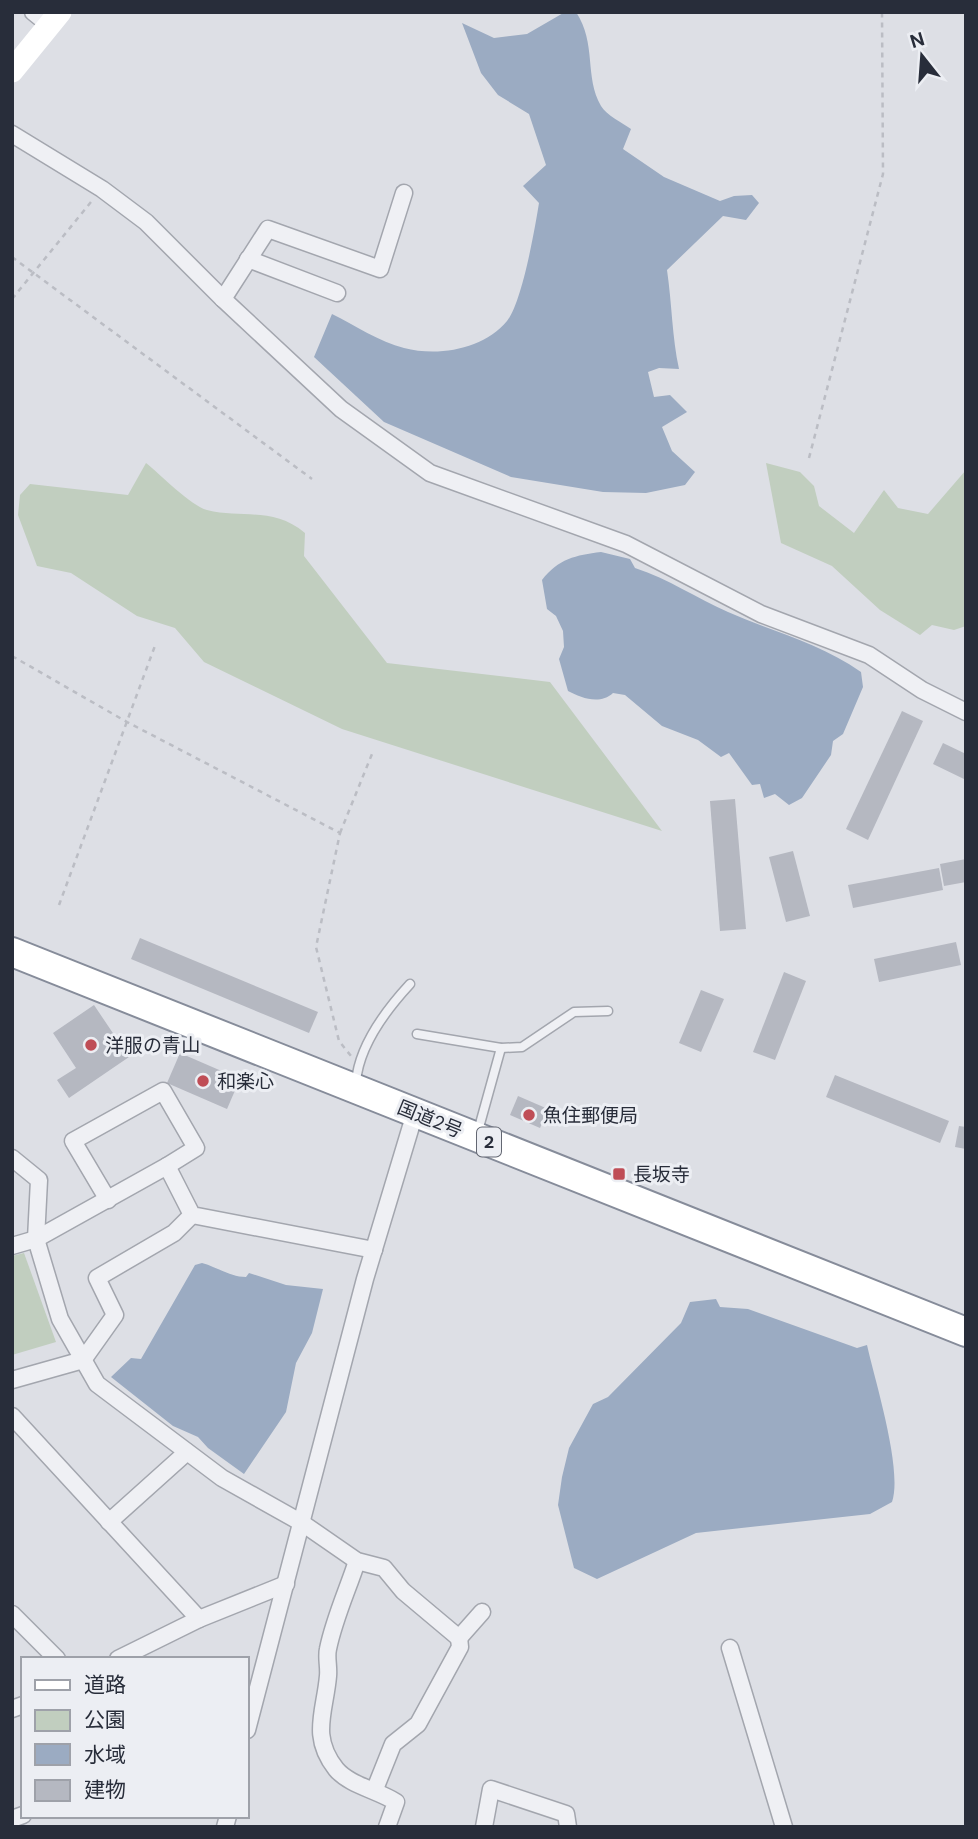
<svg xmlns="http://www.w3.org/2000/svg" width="978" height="1839" font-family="'DM Sans','Noto Sans JP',sans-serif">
  <rect width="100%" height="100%" fill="#dddfe5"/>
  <g fill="#c1cebf">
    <path d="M146,463C160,474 191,506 207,510C242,519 273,506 305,533L304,556L387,663L550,682L662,831L342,729L204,662L175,628L137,616L71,573L37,566L18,515L20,495L30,484L128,495Z"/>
    <polygon points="766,463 800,472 814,486 819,506 854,533 884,490 898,508 928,514 966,470 966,626 954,630 932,625 920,635 880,610 832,566 781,543"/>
    <polygon points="24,1253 56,1342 12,1355 12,1256"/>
  </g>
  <g fill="#9babc2">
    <path d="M565,12H576C597,44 584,76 601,106C606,115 623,123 631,129L623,149L664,177L720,201L734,196L752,195L759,203L746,220L723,216L667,270C672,304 672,337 679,369L659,368L648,372L654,397L670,395L687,412L662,427L672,451L695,472L685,485L646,493L603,492L511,477L384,422L314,357L332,314C354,325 380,342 404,348C439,357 484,349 507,321C522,303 535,228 539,203L523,186L546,165L529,114L498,95L481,73L462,23L494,38L527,34Z"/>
    <path d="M601,552L630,559L635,568C669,579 696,598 728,612C773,632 820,643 861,672L863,687L843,734L833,741L831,755L802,798L789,805L775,794L764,798L760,784L752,785L729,753L721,757L698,740L662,726L625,695L613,693C600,705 581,698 568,691L559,659L564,647L563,631L556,616L547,609L542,580C558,559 576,555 601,552Z"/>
    <path d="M202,1263C217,1267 230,1277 246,1277L249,1273L286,1285L323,1289L312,1333L296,1363L286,1412L244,1474L208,1448L198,1437L173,1426L111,1377L131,1358L141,1359L195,1265Z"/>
    <path d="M716,1299L720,1307L748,1309L857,1348L867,1345C875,1381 903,1470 892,1502L870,1514L696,1533L597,1579L574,1568L558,1505L562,1477L569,1448L593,1404L608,1397L681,1323L690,1302Z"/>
  </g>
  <g fill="#b5b8c1">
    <polygon points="902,711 923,721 868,840 846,829"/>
    <polygon points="943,743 966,754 966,780 933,764"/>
    <polygon points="735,799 746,929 720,931 710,801"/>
    <polygon points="793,851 810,916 786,922 769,857"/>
    <polygon points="966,859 966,882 944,886 940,864"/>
    <polygon points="939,868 943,890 853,908 848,885"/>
    <polygon points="140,938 318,1012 309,1033 131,959"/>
    <polygon points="956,942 961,965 879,982 874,959"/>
    <polygon points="784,972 806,981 775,1060 753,1052"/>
    <polygon points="701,990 724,999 701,1052 679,1043"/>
    <polygon points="94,1005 129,1057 69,1098 57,1080 76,1068 53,1033"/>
    <polygon points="180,1053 240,1079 227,1109 167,1083"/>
    <polygon points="835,1075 949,1121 940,1143 826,1097"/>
    <polygon points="518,1096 548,1109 540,1128 510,1115"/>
    <polygon points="959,1126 966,1127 966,1149 955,1147"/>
  </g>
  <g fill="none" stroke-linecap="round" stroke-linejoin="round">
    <g stroke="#a3a6ae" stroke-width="11">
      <g id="lane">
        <polyline points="417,1034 501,1048 522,1047 574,1012 608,1011"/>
        <path d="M356,1082C359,1046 386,1010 410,984"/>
        <polyline points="478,1131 501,1048"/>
      </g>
    </g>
    <g stroke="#a3a6ae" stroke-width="19">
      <g id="street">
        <polyline points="33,12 49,25"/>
        <polyline points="12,134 102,189 146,222 223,299 341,409 430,473 626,544 761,614 869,655 922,690 966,712"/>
        <polyline points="248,259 337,293"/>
        <polyline points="223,299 268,229 380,269 404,193"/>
        <polyline points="12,1158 39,1180 36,1239 60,1319 97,1384 222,1478 302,1523 357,1561 384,1568 403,1591 459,1638 482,1612"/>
        <polyline points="108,1200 73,1141 163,1091 196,1148 167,1166"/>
        <polyline points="12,1246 36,1239 167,1166 192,1215 374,1250"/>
        <polyline points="12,1380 83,1360 115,1315 97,1278 174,1233 192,1215"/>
        <polyline points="12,1416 199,1619"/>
        <polyline points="109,1522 187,1452"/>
        <path d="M357,1561C348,1589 334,1619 328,1649C326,1657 329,1667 328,1676C325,1712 310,1736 336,1769C349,1785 377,1790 396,1802L387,1827"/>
        <polyline points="12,1614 57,1659"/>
        <polyline points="730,1648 784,1827"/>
        <polyline points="118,1659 199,1619 286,1584"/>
        <polyline points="12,1709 23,1705"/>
        <polyline points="247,1730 365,1279 415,1113"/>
        <polyline points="375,1789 393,1744 418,1724 460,1647 459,1638"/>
        <polyline points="12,1819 23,1815"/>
        <polyline points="225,1827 228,1816"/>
        <polyline points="484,1827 491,1789 566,1814 568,1827"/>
      </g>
    </g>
    <g stroke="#868c9a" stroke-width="32">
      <polyline id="highway" points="12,952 966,1332"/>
    </g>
    <g stroke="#bbbdc4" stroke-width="2.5" stroke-dasharray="5 5" stroke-linecap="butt">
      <polyline points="12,257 312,479"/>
      <polyline points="12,299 91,202"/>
      <polyline points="809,458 883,174 882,12"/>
      <polyline points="12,656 127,722 340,833 316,947 339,1041 351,1056"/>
      <polyline points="340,833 372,754"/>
      <polyline points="59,905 156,643"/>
    </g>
    <use href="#lane" stroke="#eff0f4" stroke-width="8"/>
    <use href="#street" stroke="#eff0f4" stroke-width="16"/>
    <polyline stroke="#fff" stroke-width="23" points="12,71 60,12"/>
    <use href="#highway" stroke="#fff" stroke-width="28"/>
  </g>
  <g fill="#bf4d56" stroke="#eceef3" stroke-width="2.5">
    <circle cx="91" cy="1045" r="7"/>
    <circle cx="203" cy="1081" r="7"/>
    <circle cx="529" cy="1115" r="7"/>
    <rect x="612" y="1167" width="14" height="14" rx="3.5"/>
  </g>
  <g text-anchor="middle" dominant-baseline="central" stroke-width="6" stroke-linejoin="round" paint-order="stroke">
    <rect fill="#eceef3" stroke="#636772" stroke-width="2" x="477" y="1127.5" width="24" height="29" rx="5"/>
    <g font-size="18" font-weight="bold" fill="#282d3a">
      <text x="489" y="1142">2</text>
    </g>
    <g font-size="19" fill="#282d3a" stroke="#eceef3" text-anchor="start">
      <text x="105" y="1045">洋服の青山</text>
      <text x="217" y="1081">和楽心</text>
      <text x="543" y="1115">魚住郵便局</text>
      <text x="633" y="1174">長坂寺</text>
    </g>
    <g font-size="19" fill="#282d3a" stroke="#eceef3">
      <text transform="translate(430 1119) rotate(22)">国道2号</text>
    </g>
  </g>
  <rect width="978" height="1839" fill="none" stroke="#282d3a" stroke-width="28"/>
  <rect x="21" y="1657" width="228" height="161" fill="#eceef3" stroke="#9ea1a9" stroke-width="2"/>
  <rect x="35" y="1680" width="35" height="10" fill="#ffffff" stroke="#9ea1a9" stroke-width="2"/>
  <text x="84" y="1692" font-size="21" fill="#282d3a">道路</text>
  <rect x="35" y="1710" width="35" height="21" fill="#c1cebf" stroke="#9ea1a9" stroke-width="2"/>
  <text x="84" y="1727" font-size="21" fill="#282d3a">公園</text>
  <rect x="35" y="1744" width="35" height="21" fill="#9babc2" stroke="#9ea1a9" stroke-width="2"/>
  <text x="84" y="1762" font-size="21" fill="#282d3a">水域</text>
  <rect x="35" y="1780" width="35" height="21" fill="#b5b8c1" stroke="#9ea1a9" stroke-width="2"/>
  <text x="84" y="1797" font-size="21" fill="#282d3a">建物</text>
  <g transform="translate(922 56) rotate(343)" stroke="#eceef3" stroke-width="5" paint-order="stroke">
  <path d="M0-5L12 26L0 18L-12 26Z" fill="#282d3a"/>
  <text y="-10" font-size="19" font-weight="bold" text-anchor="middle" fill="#282d3a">N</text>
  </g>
</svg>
